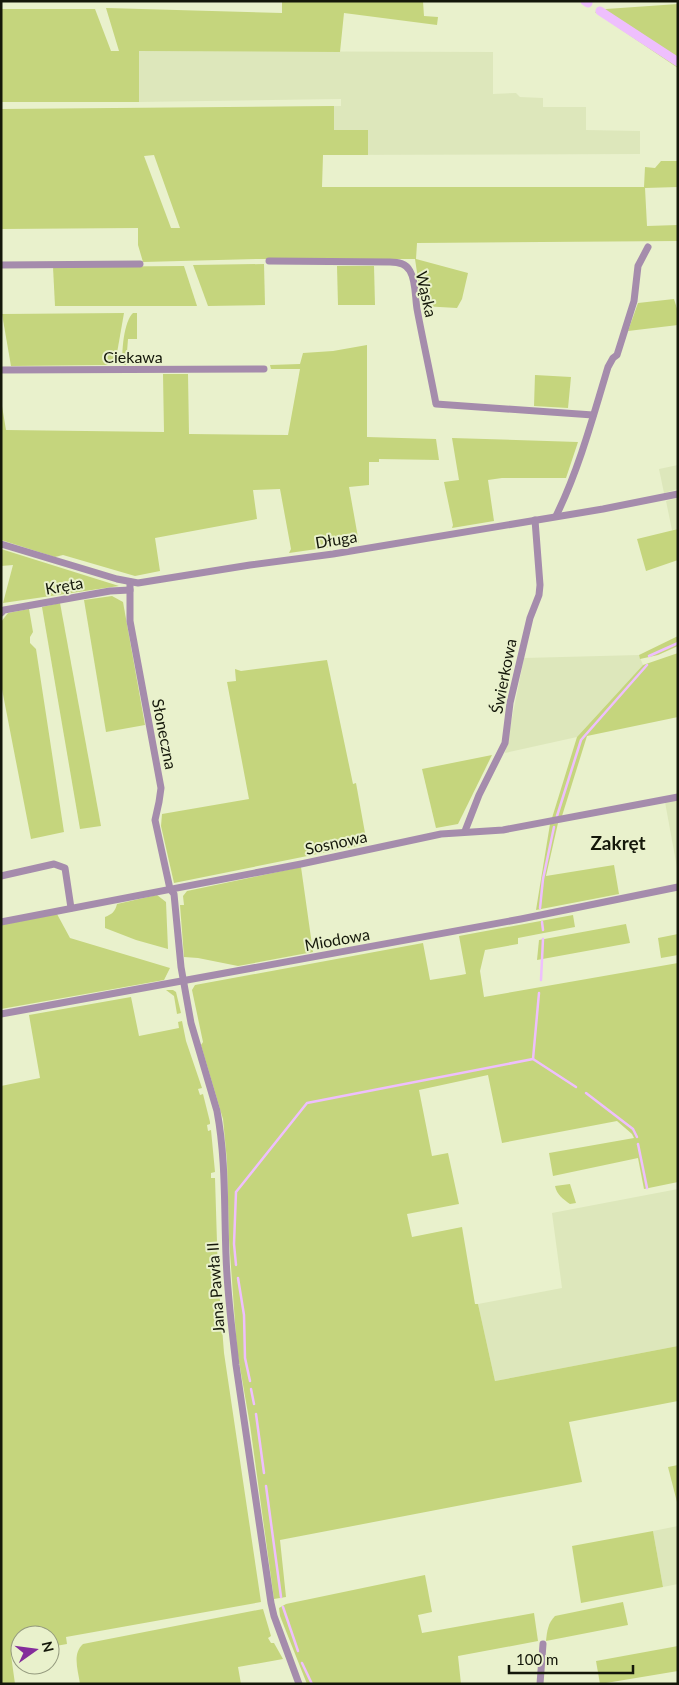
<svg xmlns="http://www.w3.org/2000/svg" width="679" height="1685" font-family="Lato,sans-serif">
  <rect width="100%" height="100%" fill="#e9f1cc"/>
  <g fill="#dde7bb">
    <polygon points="138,51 493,52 493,94 516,93 520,97 543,98 543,107 586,107 586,130 640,131 640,154 323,155 214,108 341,106 341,99 139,102"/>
    <polygon points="678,465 678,489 664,493 659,469"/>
    <polygon points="678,498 678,529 672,530 666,501"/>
    <polygon points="639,655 643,665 577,737 505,753 524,658"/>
    <polygon points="678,800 678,873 665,802"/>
    <polygon points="678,1189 678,1346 495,1381 478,1304 562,1288 552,1213"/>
    <polygon points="678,1526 678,1584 663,1587 653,1531"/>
  </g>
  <g fill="#c5d57d" fill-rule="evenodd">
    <polygon points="282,1 423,1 424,16 438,17 437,25 344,13 340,52 139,51 139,102 1,102 1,9 95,9 111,51 119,51 106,8 282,13"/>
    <polygon points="678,4 678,68 595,12 606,9"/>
    <path d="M334,106V130H368V155H323L322,187H644L645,167L655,168L661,161H678V187L645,188L647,226L678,225V241L417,243L416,259L468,273L462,299L457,308L422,306L415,259H257L143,262L138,245V228L1,229V109ZM154,155L180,228H171L144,156Z"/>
    <polygon points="264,264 265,305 208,306 193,265"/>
    <polygon points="184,266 197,306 55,306 53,267"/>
    <polygon points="337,266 374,266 375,305 338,305"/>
    <polygon points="674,299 678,312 678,325 628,331 638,303"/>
    <polygon points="124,313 117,353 109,365 11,366 2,314"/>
    <path d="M133,313H137V339H128L126,365H123C121,353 124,321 133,313Z"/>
    <polygon points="367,345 367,437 436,439 439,460 379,459 379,462 369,462 369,485 349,487 359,543 289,553 291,549 280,489 253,490 257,519 155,538 160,571 135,576 63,555 55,557 1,540 1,400 6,430 164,432 163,374 188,374 189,434 288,435 300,369 271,369 270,365 300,364 303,353 333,351"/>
    <polygon points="535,375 571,377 568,408 534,406"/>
    <polygon points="452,438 578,442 566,478 502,478 488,480 494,521 452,528 453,525 444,482 459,480"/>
    <polygon points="678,529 678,560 646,571 637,539"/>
    <polygon points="1,549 119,586 3,603 13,565 1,566"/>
    <polygon points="112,596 123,602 145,725 106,732 84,600"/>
    <polygon points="60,603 101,826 80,829 42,607"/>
    <polygon points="29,609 33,632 30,637 30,643 36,649 64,832 31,839 1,684 1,622 8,613"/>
    <polygon points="678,636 678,646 658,655 640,659 639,655"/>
    <polygon points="678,653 678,717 587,736 562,816 552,818 577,737 643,665"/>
    <polygon points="327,660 353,784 356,783 367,844 174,883 161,826 162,814 249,799 227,682 236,681 235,669 241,671"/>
    <polygon points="492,755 458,824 436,828 422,769"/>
    <polygon points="558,823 546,876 614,865 619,894 536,910 550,824"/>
    <polygon points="301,867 313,952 238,966 198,958 184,957 180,905 184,905 183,896 187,891"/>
    <path d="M157,895L166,902L168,949L136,940L105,928V917C112,914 115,912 117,904Z"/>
    <polygon points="57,914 70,938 170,968 164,980 1,1009 1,925"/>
    <polygon points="573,915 575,927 518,938 518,944 485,950 480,971 484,997 678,963 678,1182 644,1189 638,1158 553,1176 549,1153 634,1138 632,1134 617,1121 502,1143 488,1075 419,1090 432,1156 448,1153 459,1204 407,1214 412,1237 462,1227 475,1304 478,1304 495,1381 678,1346 678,1401 569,1422 582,1482 280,1540 286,1597 274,1599 250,1425 237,1350 229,1239 227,1161 223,1119 201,1045 203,1042 192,990 195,985 423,943 430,980 461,975 466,974 459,936"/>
    <polygon points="626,924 630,943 537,960 539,940"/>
    <polygon points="678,934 678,955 661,958 658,938"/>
    <polygon points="173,990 176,992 181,1013 177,1014 174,996 166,990"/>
    <polygon points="131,997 139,1036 179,1028 178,1022 182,1021 186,1041 202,1088 198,1089 200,1095 203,1094 210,1122 210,1124 207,1125 208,1131 211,1130 215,1172 211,1173 211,1178 215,1178 218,1275 224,1353 261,1602 66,1637 67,1644 50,1647 50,1635 20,1635 20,1653 11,1655 15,1684 1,1684 1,1086 40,1078 29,1015"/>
    <path d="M570,1184L576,1203L570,1204C563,1199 557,1195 555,1186Z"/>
    <polygon points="678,1465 678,1506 668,1467"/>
    <polygon points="653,1531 663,1587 581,1603 572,1546"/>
    <polygon points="425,1575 432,1612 418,1615 422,1633 534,1613 538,1641 458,1656 461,1684 307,1684 280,1616 279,1608 286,1604"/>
    <path d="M623,1602L628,1625L546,1641C547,1631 548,1623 555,1616Z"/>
    <path d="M263,1609L271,1636L268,1638L271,1643H274L283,1659L238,1667L241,1684H80C78,1670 72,1654 83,1644Z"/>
    <polygon points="678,1646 678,1671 600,1684 596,1661"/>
  </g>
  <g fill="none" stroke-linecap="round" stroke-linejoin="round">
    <g stroke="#eebffd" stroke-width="2.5">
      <polyline points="649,656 678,643"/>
      <polyline points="557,816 581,740 647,665"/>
      <polyline points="540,908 543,879 554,827"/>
      <polyline points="542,922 543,930"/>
      <polyline points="541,980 543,939"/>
      <polyline points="533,1059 576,1087"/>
      <polyline points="586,1093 633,1129 637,1137"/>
      <polyline points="638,1144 647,1188"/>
      <polyline points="236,1265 234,1244 236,1192 307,1103 533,1059 539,993"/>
      <polyline points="238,1278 244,1315 245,1358 250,1381"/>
      <polyline points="251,1389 254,1404"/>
      <polyline points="256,1414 264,1473"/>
      <polyline points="266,1486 281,1597"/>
      <polyline points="283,1607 298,1651"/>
      <polyline points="302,1663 312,1684"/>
    </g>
    <g stroke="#eebffd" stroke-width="9">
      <polyline points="585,1 588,3"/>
      <polyline points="600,11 678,62"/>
    </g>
    <g stroke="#a58cac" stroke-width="7">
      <path d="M269,261L390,262C398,262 406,263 410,271C416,281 415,297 417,309C423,341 430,372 436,404L593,415"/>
      <polyline points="1,265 140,264"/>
      <polyline points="1,370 264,369"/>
      <path d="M556,516C579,469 593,417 608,367L613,358L617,355L634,301L638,266L648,247"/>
      <polyline points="1,544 117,579 138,583 250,565 333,554 603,509 678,494"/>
      <path d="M130,582V621L161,788L159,802L155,820L170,889L174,894L181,967L191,1023L217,1111C226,1159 224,1207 226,1255C227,1292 232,1329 236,1365L271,1603L274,1616L299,1684"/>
      <polyline points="1,613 4,610 110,591 130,590"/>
      <polyline points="465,831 479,795 505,743 510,703 530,618 539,595 540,585 535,520"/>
      <polyline points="1,876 54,864 65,868 71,908"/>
      <polyline points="1,922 301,864 441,834 503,830 678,797"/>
      <polyline points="1,1014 521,919 678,887"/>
      <polyline points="540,1684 543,1644"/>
    </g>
  </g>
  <g text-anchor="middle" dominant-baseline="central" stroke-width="4" stroke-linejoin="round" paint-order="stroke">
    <g font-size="16" fill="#14170a" stroke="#e9f1cc">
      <text transform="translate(427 294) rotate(77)">Wąska</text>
      <text x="133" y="356">Ciekawa</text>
      <text transform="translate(336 539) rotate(-9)">Długa</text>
      <text transform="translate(64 585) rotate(-10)">Kręta</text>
      <text transform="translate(503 676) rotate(-79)">Świerkowa</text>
      <text transform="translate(165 734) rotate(79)">Słoneczna</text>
      <text transform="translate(336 842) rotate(-12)">Sosnowa</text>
      <text transform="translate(337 939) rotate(-10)">Miodowa</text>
      <text transform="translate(215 1288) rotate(-94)">Jana Pawła II</text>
    </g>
    <g font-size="19" font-weight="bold" fill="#14170a" stroke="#e9f1cc">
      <text x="618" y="842">Zakręt</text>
    </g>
  </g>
  <rect width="679" height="1685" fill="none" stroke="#14170a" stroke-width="5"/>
  <g transform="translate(35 1650) rotate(76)"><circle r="24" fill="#e9f1cc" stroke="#949a7e"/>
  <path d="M0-4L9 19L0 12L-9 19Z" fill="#842d9b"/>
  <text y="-8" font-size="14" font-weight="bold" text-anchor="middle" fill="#14170a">N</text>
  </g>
  <path d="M509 1665v8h124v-8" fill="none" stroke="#14170a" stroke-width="2.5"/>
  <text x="516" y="1665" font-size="15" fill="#14170a" stroke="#e9f1cc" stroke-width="4" paint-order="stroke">100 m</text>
</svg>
